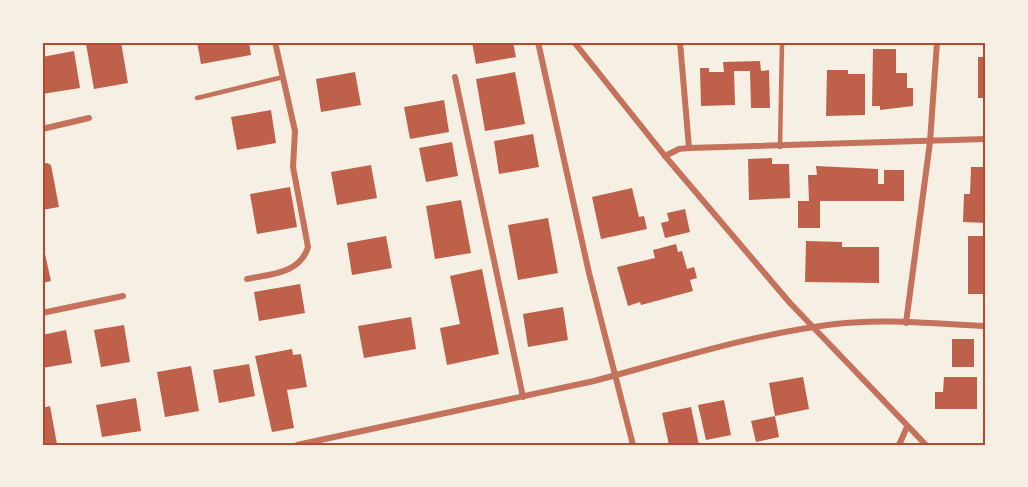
<svg xmlns="http://www.w3.org/2000/svg" width="1028" height="487" font-family="Roboto,sans-serif">
  <rect width="100%" height="100%" fill="#f6efe4"/>
  <g fill="#bf614a">
    <polygon points="95,42 121,42 128,83 94,89 86,44"/>
    <polygon points="197,42 249,42 251,55 201,64"/>
    <polygon points="472,42 513,42 516,57 476,64"/>
    <polygon points="873,49 896,49 896,73 907,73 907,88 913,88 913,106 880,110 880,106 872,106"/>
    <polygon points="74,51 80,88 42,94 42,57"/>
    <rect x="978" y="57" width="8" height="41"/>
    <polygon points="760,61 761,71 769,70 770,108 751,108 750,71 734,71 735,105 701,106 700,68 709,68 709,72 724,72 723,62"/>
    <polygon points="827,70 848,70 848,74 865,74 865,115 826,116"/>
    <polygon points="355,72 361,105 321,112 316,79"/>
    <polygon points="515,72 525,124 485,131 476,79"/>
    <polygon points="444,100 449,132 410,139 404,107"/>
    <polygon points="271,110 276,143 237,150 231,117"/>
    <polygon points="533,134 539,167 499,174 494,141"/>
    <polygon points="452,142 458,176 426,182 419,148"/>
    <polygon points="772,158 772,164 789,164 790,198 749,200 748,159"/>
    <polygon points="47,163 51,165 59,207 42,210 42,164"/>
    <polygon points="371,165 377,198 337,205 331,172"/>
    <polygon points="816,166 878,169 878,184 884,184 884,170 904,170 904,201 820,201 820,228 798,228 798,201 809,201 808,175 817,175"/>
    <polygon points="971,167 986,167 986,223 963,222 964,194 970,194"/>
    <polygon points="290,187 297,227 257,234 250,194"/>
    <polygon points="632,188 639,217 644,216 647,229 601,239 592,197"/>
    <polygon points="461,200 471,253 435,259 426,206"/>
    <polygon points="685,209 690,232 665,238 661,223 669,221 667,213"/>
    <polygon points="548,218 558,273 518,280 508,225"/>
    <polygon points="386,236 392,268 352,275 347,243"/>
    <rect x="968" y="236" width="18" height="58"/>
    <polygon points="42,240 51,281 42,283"/>
    <polygon points="806,241 842,242 842,247 879,247 879,283 805,282"/>
    <polygon points="676,244 678,252 682,251 687,269 694,267 697,278 690,280 693,291 641,305 640,302 628,306 617,267 655,258 653,250"/>
    <polygon points="482,269 499,354 447,365 440,328 460,324 450,276"/>
    <polygon points="300,284 305,313 259,321 254,292"/>
    <polygon points="563,307 568,340 528,347 523,314"/>
    <polygon points="411,317 416,349 364,358 358,326"/>
    <polygon points="124,325 130,362 101,367 94,330"/>
    <polygon points="66,330 72,363 42,368 42,335"/>
    <rect x="952" y="339" width="22" height="28"/>
    <polygon points="292,349 293,355 301,354 307,387 287,390 294,428 272,432 255,356"/>
    <polygon points="249,364 255,396 219,403 213,370"/>
    <polygon points="191,366 199,411 165,417 157,372"/>
    <polygon points="803,377 809,409 775,416 779,437 756,442 751,421 775,416 769,383"/>
    <polygon points="944,377 977,377 977,409 935,409 935,392 943,392"/>
    <polygon points="136,398 141,431 102,437 96,405"/>
    <polygon points="724,400 731,435 706,440 698,405"/>
    <polygon points="50,406 57,444 42,445 42,408"/>
    <polygon points="691,407 699,445 669,445 662,413"/>
  </g>
  <g fill="none" stroke-linecap="round" stroke-linejoin="round">
    <g stroke="#c5725c" stroke-width="4.5">
      <polyline points="197,98 283,77"/>
      <polyline points="780,147 782,42"/>
    </g>
    <g stroke="#c5725c" stroke-width="6">
      <polyline points="538,42 589,273 633,445"/>
      <polyline points="574,42 665,156 790,303 926,445"/>
      <polyline points="680,42 689,148"/>
      <polyline points="455,77 523,397"/>
      <polyline points="42,129 89,118"/>
      <polyline points="665,156 679,149 689,148 986,139"/>
      <path d="M247,279C270,274 300,274 308,247L293,167L295,131L275,42"/>
      <polyline points="42,313 123,296"/>
      <polyline points="906,323 930,142 937,42"/>
      <path d="M297,445L594,381C673,360 753,334 835,324C884,318 936,324 986,326"/>
      <polyline points="899,445 907,427"/>
    </g>
  </g>
  <rect width="1028" height="487" fill="none" stroke="#f6efe4" stroke-width="87"/>
  <rect x="44" y="44" width="940" height="400" fill="none" stroke="#b5482f" stroke-width="2"/>
</svg>
